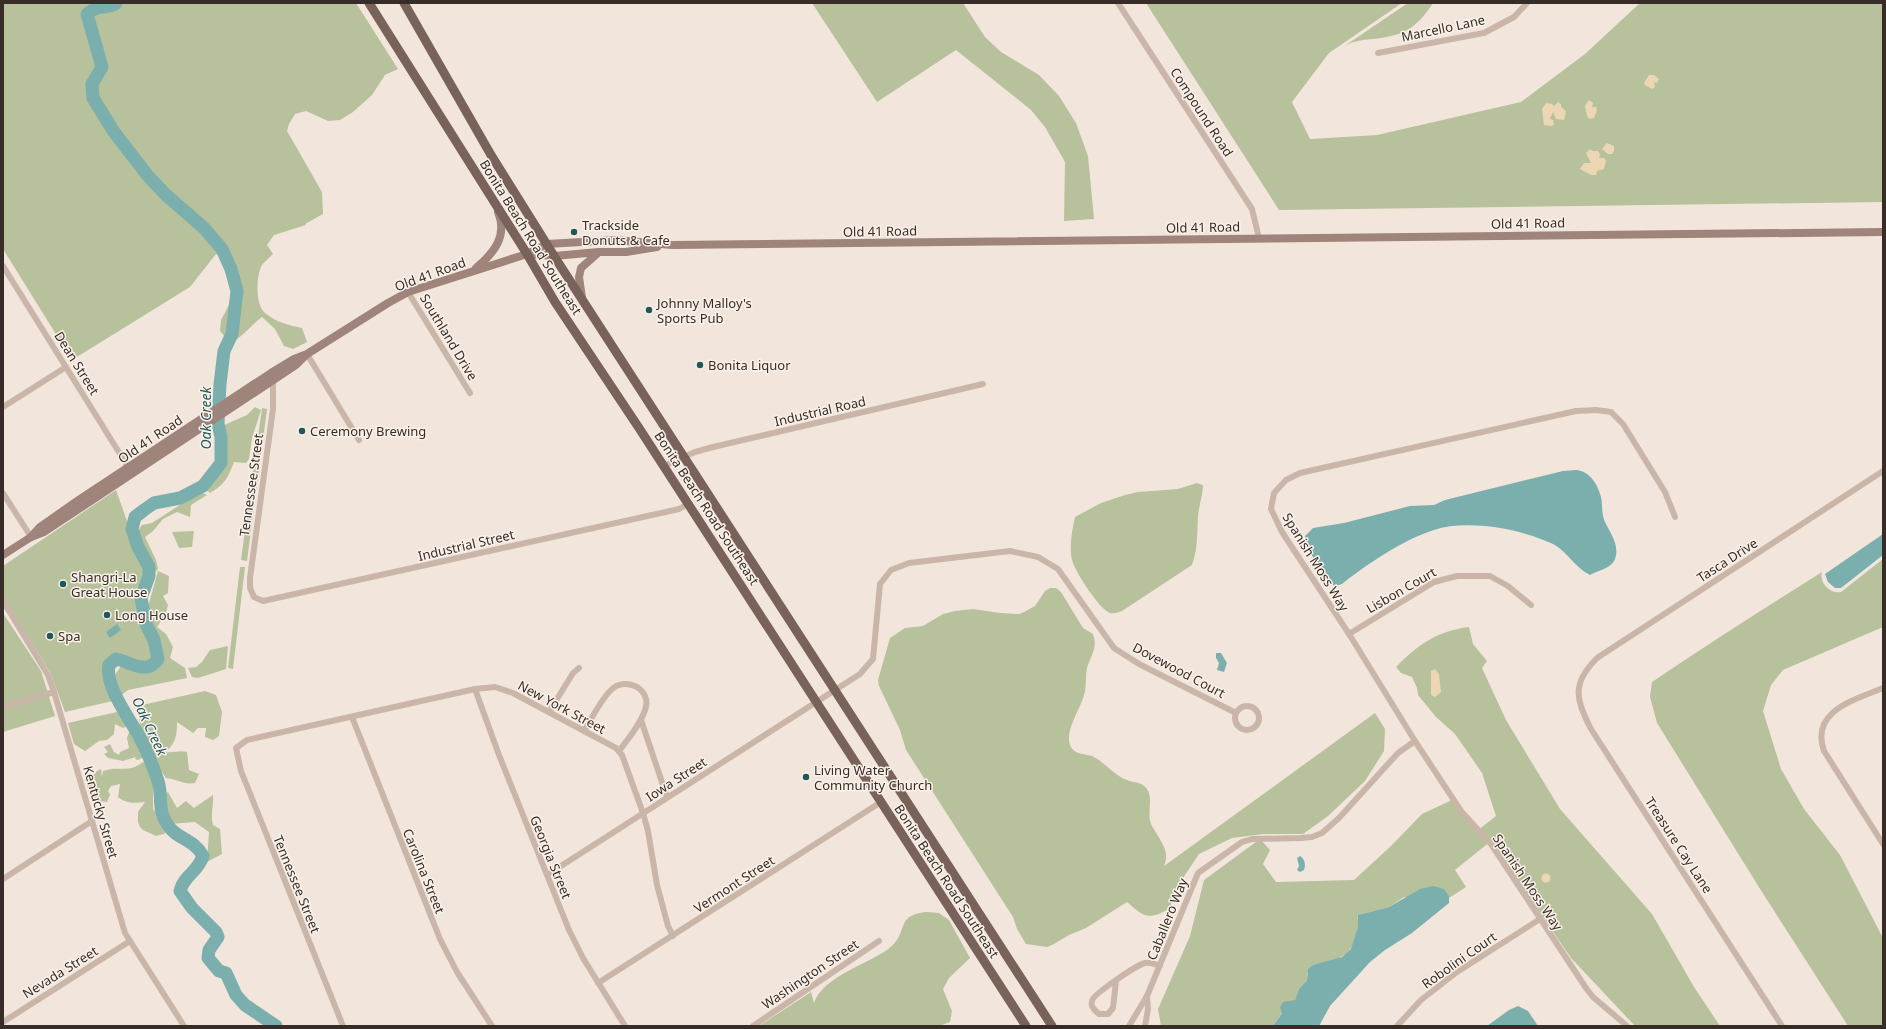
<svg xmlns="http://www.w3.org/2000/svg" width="1886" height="1029" font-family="'Noto Sans',sans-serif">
  <rect width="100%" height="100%" fill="#f2e6dc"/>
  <g fill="#b7c19c">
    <path d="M3,3H356L398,69L385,75L372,95L353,112L340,120L328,121L306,111L295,114L289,124L287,131L322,192L323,214L305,224L306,225L274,235L267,245L273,254C269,258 265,261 262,265C256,276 255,304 265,313C276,322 288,325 302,328L307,342L293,349L284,346L275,329L262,317C251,325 243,337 230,343L220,331L221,320L235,293V279L227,261L216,254L190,287L72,360L3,249Z"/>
    <polygon points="812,3 963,3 985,37 1001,52 1039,75 1059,96 1076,123 1088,156 1094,219 1064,221 1065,162 1045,127 1031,110 956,50 877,102"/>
    <polygon points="1146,3 1402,3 1329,53 1292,102 1310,139 1377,135 1521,102 1585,54 1640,3 1883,3 1883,202 1279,210"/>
    <path d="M1408,3H1433C1416,29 1403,36 1372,39C1361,40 1353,41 1343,47Z"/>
    <path d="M255,407L261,410L252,438L249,459L246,463L234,462C228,478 225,484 210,493L207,490C207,478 221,470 224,459C226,450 222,436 222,426L247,415Z"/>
    <polygon points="262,408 267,409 247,561 241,560"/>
    <path d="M1197,483L1203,485C1203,495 1199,505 1198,516C1197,533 1198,549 1192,565L1122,611C1118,612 1115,614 1110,613C1100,610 1075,572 1072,560C1069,547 1072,530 1075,517L1101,503L1125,495L1138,492L1178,489Z"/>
    <path d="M116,490L137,549L148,567L137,599L144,627L152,642L156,659L147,666L116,657C98,671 108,682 117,700L65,712L50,672L3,597V566Z"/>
    <polygon points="200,492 207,495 191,505 190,517 177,512 163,519 153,531 145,537 156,560 158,569 155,572 145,554 137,532 142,525 152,523"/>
    <polygon points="194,531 192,547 179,548 172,532"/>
    <path d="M1883,559V627L1783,670L1771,685L1763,711L1781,769L1804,809L1840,855L1883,938V1026H1848L1762,892L1657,723L1650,697L1652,682C1708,644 1765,608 1822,572C1819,583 1830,594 1841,592Z"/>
    <polygon points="240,567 245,567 233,669 228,668"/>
    <polygon points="158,571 169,576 168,593 163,596 168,605 166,613 157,627 166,634 173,647 170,658 185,668 187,678 128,690 120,696 113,678 121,666 127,664 143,672 158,665 157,643 147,626 149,613 148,607"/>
    <path d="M1050,588H1056L1061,592L1083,628L1093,634C1098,648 1091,655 1087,668C1085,677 1087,687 1084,695C1081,708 1063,733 1071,747C1074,754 1085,754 1092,756C1105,762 1113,775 1127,780C1133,783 1139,781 1144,786C1156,796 1145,813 1152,826C1159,839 1171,851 1164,866L1375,713L1385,729L1384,751L1365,781L1328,816L1303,834H1263L1232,838L1199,854L1175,890L1170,908C1149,921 1144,917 1127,902L1086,928L1069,935L1054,944L1047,947L1026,944L1017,929L1013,917L906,750L900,730L879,686L878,680L890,638L905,628L923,626L943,614L955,611L973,609L1000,613L1019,614L1024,612L1035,606L1045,591Z"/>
    <polygon points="3,613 41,671 55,716 3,732"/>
    <path d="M1469,627L1473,644L1487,661L1482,668L1506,720L1560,809L1652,914L1694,987L1720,1026H1635L1571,958L1491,841L1455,870L1466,887L1449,898V896L1404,897L1389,907L1358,915C1357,919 1359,923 1358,927C1354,956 1340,960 1313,965L1307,974V980L1299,989L1295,1000L1289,1002L1273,1026H1161L1158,1009L1190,936L1204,880L1260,839L1270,850L1263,864L1276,882L1354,880L1391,846L1422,814L1452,800L1477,831L1496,816L1482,773L1455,734L1436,717L1418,695L1417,688L1412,677L1401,673L1396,667C1419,644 1437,631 1469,627Z"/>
    <polygon points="228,646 226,669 198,678 192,677 188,668 196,667 202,662 210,650"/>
    <path d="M205,691L216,695L222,712L219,736L213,740L205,737L206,728H198L193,733L177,722C177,735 176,742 166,752C173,753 179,750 187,752L189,770L199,774L195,783C184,785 177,779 166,778L159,768L150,747L142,734L137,708L142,705Z"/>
    <polygon points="117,712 129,725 123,728 115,724 114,734 107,740 99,741 85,751 74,744 68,723"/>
    <polygon points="130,729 138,742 138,750 144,752 144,757 138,760 135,759 136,757 123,761 108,758 104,754 108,752 104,747 110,744 114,752 119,755 120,752 129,748 127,738"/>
    <path d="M143,762L148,763L153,784V809L167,828L164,834L156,836L143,830L140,827L138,822V812L145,802C135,803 126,804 118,797L120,784L111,786L108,791L110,795L107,802L93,800L92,803L86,782L97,771L101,769L102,777L103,771C119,765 128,774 143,762Z"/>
    <path d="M168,792L177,808L186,801L194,808L213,795C214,806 210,814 213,825L220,829L222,854L207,862L209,832L195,822L169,824C163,815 162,806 164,794Z"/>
    <path d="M927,912L939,913L949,920L970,958L949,978L943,989L952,1011L950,1022L939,1026H759L811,992L814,1003C823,977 865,965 887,950C911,933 893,915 927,912Z"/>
  </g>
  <g fill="#edd6b3">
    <polygon points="1649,75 1654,75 1659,79 1657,83 1654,82 1655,87 1652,89 1645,85 1644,83"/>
    <polygon points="1589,100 1593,103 1592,107 1596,107 1597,110 1594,118 1589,119 1587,116 1585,106"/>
    <polygon points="1546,103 1552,104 1554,106 1558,102 1561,104 1561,107 1566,111 1564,120 1556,119 1553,112 1550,119 1553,120 1554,125 1551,126 1544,125 1542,109"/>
    <polygon points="1607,143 1614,146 1614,151 1612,154 1608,154 1602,149"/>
    <polygon points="1590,149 1593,151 1598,151 1600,154 1599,158 1604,158 1606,161 1604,169 1597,171 1596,175 1591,175 1580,169 1584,163 1591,163 1586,153"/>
    <polygon points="1435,669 1439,674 1441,692 1435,697 1431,695 1431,671"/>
    <circle cx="1546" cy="878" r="4.5"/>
  </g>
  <g fill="#7bafae">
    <path d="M1576,470C1590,471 1598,485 1601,497C1603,506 1601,514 1605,522C1610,533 1620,545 1615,559C1612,568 1597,571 1590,575C1575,568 1568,552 1553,544C1522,529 1467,519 1434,530C1404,539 1366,565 1342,584L1335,586L1330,583L1307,548L1305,536L1313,528L1344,523L1410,506L1434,505L1445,500L1563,471Z"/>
    <polygon points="1883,534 1883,555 1841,588 1835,588 1828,582 1825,574"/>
    <polygon points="117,624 121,630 110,638 106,632"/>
    <polygon points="1216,653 1221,653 1227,663 1224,672 1217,670 1219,663 1216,658"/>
    <path d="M1300,856C1305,859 1306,865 1304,870L1300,872L1297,870L1299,866L1297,858Z"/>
    <polygon points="1433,886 1444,889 1449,896 1449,903 1412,933 1385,950 1370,962 1330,1006 1319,1026 1273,1026 1282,1013 1280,1007 1283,1002 1295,1000 1299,989 1307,980 1308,969 1313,965 1342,957 1351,949 1358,927 1358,915 1389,907 1420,889"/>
    <polygon points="1518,1006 1528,1011 1538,1026 1487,1026 1509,1010"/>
  </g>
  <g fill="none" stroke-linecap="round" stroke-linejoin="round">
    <path stroke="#7bafae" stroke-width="13" d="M116,3C107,10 99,3 87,14L102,67L92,84L93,98L114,132L148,176L166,195L204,228L222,249L231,269L237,291L232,334L224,351L220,384L218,424L221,437V463L203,486L180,498L154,503L144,510L135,517L132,529L138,547L149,567V576L141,598L146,624L154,640L158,659C147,676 131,662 116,659L109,665C105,687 128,716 139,736C146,749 153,766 158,781C163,797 157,809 167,824C176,839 194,839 203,856C198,872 184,875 180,891L192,908L216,932L218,937L209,950L208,958L219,971L226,973L236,995L245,1005L276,1026"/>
    <g stroke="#cab6a8" stroke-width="6">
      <polyline points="1118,3 1252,209 1259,238"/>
      <polyline points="1378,53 1484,33 1514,17 1527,3"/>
      <polyline points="3,266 130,470"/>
      <polyline points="408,292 470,393"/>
      <polyline points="307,354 359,440"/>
      <polyline points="273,380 273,409 250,578 250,588 254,597 263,601 679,509 688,504"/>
      <polyline points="3,407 66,367"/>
      <polyline points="664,466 695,452 713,447 983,384"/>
      <polyline points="3,493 31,537"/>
      <polyline points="3,601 48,675 54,692 125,933 184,1026"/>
      <polyline points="1349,634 1434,582 1457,576 1490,576 1508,586 1531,605"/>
      <path d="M1883,688C1854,700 1810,711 1824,751L1883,844"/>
      <polyline points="475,689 499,755 569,930 583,958 625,1026"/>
      <circle cx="1247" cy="718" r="12"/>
      <polyline points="3,707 54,692"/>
      <polyline points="549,712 573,673 579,668"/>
      <polyline points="352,717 440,939 457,972 492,1026"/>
      <polyline points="641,720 667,797"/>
      <path d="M584,731C592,718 600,701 611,690C626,675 653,690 645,710C640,725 628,739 619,751"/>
      <polyline points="547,875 860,674 873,659 880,584 891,570 909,563 1010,551 1038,557 1058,569 1114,648 1139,664 1236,713"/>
      <polyline points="3,879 92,821"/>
      <path d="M1116,981L1113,1008L1108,1014H1099C1095,1011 1090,1006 1092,1001C1093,994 1137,965 1145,963C1150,962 1155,964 1160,966"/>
      <polyline points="598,983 881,802"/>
      <polyline points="3,1022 130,941"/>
      <polyline points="343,1026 241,771 236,748 247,740 475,689 495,687 513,693 616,748 622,755 643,813 648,831 657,885 668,926 673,936"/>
      <polyline points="753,1026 879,941"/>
      <polyline points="1129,1026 1147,996 1198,873 1242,842 1252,839 1301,838 1312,837 1322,833 1339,818 1398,753 1415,741"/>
      <polyline points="1145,1026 1148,1009 1147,996"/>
      <polyline points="1397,1026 1421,1000 1457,972 1540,919"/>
      <polyline points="1627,1026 1593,997 1586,988 1491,844 1461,811 1415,741 1349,634 1282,532 1271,509 1274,493 1286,480 1300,473 1576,411 1596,410 1611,412 1623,424 1665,492 1675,517"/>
      <path d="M1782,1026L1591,729C1576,699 1571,684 1597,658L1883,471"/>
    </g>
    <g stroke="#9e847a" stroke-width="8">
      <polyline points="528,254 554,256 599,252"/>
      <path d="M476,268C494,253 508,236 498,212"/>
      <polyline points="582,298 579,277 581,268 599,252 626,252 657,247"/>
      <polyline points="31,537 40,527 80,499 271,373 294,359 307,354 388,303 408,292 527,254 547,244 616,240 672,245 1883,232"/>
      <polyline points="3,555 31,537 44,532 296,365 305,356"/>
    </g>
    <g stroke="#79625a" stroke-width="9">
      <polyline points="369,3 527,254 555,302 639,428 1026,1026"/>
      <polyline points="404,3 491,155 554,256 1052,1026"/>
    </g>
  </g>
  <g fill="#1e5858" stroke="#faf1e9" stroke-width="1.5">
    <circle cx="574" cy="232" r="4"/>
    <circle cx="649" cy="310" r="4"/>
    <circle cx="700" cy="365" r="4"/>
    <circle cx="302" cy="431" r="4"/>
    <circle cx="63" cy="584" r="4"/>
    <circle cx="107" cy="615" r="4"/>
    <circle cx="50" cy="636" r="4"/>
    <circle cx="806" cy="777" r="4"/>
  </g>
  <g text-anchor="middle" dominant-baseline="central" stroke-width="3" stroke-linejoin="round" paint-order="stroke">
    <g font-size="13" fill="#372c28" stroke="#faf1e9">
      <text transform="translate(1443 28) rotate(-12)">Marcello Lane</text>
      <text transform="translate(1202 112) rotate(57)">Compound Road</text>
      <text transform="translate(1528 223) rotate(-1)">Old 41 Road</text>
      <text transform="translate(1203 227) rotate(-1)">Old 41 Road</text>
      <text transform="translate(880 231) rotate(-1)">Old 41 Road</text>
      <text transform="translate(531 237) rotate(58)">Bonita Beach Road Southeast</text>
      <text transform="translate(430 274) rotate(-20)">Old 41 Road</text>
      <text transform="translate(449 337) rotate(59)">Southland Drive</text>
      <text transform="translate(77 363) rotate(58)">Dean Street</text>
      <text transform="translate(820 411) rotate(-13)">Industrial Road</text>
      <text transform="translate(150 439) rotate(-34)">Old 41 Road</text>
      <text transform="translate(251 485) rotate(-82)">Tennessee Street</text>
      <text transform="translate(707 508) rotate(57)">Bonita Beach Road Southeast</text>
      <text transform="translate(466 545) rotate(-13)">Industrial Street</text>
      <text transform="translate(1727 560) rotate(-33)">Tasca Drive</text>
      <text transform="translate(1316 562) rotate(58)">Spanish Moss Way</text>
      <text transform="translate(1401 590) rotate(-30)">Lisbon Court</text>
      <text transform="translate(1179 670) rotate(28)">Dovewood Court</text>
      <text transform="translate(562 707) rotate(28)">New York Street</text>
      <text transform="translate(676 779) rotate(-33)">Iowa Street</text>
      <text transform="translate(101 812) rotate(74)">Kentucky Street</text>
      <text transform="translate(1679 845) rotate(57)">Treasure Cay Lane</text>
      <text transform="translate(551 857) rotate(68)">Georgia Street</text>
      <text transform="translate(424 871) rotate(68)">Carolina Street</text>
      <text transform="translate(947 881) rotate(57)">Bonita Beach Road Southeast</text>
      <text transform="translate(1528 882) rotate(56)">Spanish Moss Way</text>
      <text transform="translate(297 884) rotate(68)">Tennessee Street</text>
      <text transform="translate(734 884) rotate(-33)">Vermont Street</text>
      <text transform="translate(1167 919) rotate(-68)">Caballero Way</text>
      <text transform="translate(1459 960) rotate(-35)">Robolini Court</text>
      <text transform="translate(60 972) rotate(-32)">Nevada Street</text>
      <text transform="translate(810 974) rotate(-34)">Washington Street</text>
    </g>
    <g font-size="13" fill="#372c28" stroke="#faf1e9" text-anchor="start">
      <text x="582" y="225">Trackside<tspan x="582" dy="15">Donuts &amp; Cafe</tspan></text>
      <text x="657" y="303">Johnny Malloy's<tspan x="657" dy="15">Sports Pub</tspan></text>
      <text x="708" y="365">Bonita Liquor</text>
      <text x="310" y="431">Ceremony Brewing</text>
      <text x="71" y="577">Shangri-La<tspan x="71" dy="15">Great House</tspan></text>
      <text x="115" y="615">Long House</text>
      <text x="58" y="636">Spa</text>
      <text x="814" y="770">Living Water<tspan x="814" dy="15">Community Church</tspan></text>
    </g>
    <g font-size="14" font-style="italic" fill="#1e5858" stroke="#faf1e9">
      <text transform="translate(205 418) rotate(-90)">Oak Creek</text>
      <text transform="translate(150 726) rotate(65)">Oak Creek</text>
    </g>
  </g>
  <rect width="1886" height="1029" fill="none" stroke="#372c28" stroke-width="8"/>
</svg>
